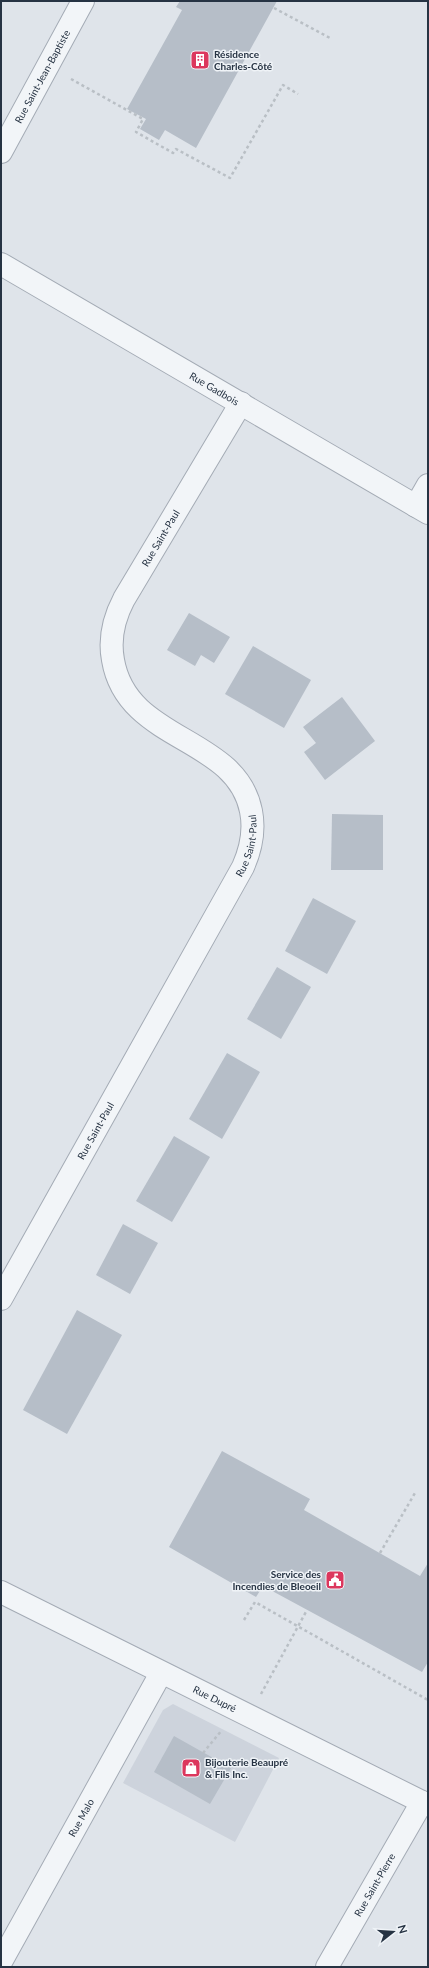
<svg xmlns="http://www.w3.org/2000/svg" width="429" height="1968" font-family="Lato,sans-serif">
  <rect width="100%" height="100%" fill="#dfe4ea"/>
  <polygon fill="#cdd3dc" points="173,1704 279,1758 235,1842 123,1783 163,1710"/>
  <g fill="#b6bec8">
    <polygon points="180,1 277,1 196,148 165,130 159,140 140,129 146,119 127,109 182,10 176,7"/>
    <polygon points="189,613 230,637 214,663 201,655 195,666 167,650"/>
    <polygon points="253,646 311,680 284,728 225,694"/>
    <polygon points="342,697 375,741 325,780 304,752 316,743 303,727"/>
    <polygon points="332,814 383,815 383,870 331,870"/>
    <polygon points="313,898 356,921 327,974 285,951"/>
    <polygon points="277,967 311,987 281,1039 247,1019"/>
    <polygon points="227,1053 260,1072 222,1139 189,1119"/>
    <polygon points="174,1136 210,1157 172,1222 136,1201"/>
    <polygon points="123,1224 158,1243 130,1294 96,1275"/>
    <polygon points="77,1310 122,1335 67,1434 23,1410"/>
    <polygon points="222,1451 310,1499 304,1510 420,1576 428,1563 428,1662 422,1672 263,1586 256,1597 169,1547"/>
    <polygon points="174,1736 231,1768 210,1804 154,1772"/>
  </g>
  <g fill="none" stroke-linecap="round" stroke-linejoin="round">
    <g stroke="#a4abb5" stroke-width="24">
      <g id="minor">
        <path id="s1" d="M1,264L428,513"/>
        <polyline points="416,506 428,485"/>
        <path id="s2" d="M1,1299L243,867C251,849 255,831 251,811C236,735 127,743 113,660C109,639 114,618 124,599L241,403"/>
        <path id="s3" d="M1,1592L428,1805"/>
        <path id="s4" d="M1,1962L161,1673"/>
        <path id="s5" d="M327,1967L422,1802"/>
      </g>
    </g>
    <g stroke="#a4abb5" stroke-width="24">
      <g id="tertiary">
        <path id="s6" d="M1,152L83,1"/>
      </g>
    </g>
    <g stroke="#b9bfc5" stroke-width="2.5" stroke-dasharray="3 3" stroke-linecap="butt">
      <polyline points="274,8 330,38"/>
      <polyline points="71,79 143,119 136,132 173,153 176,149 230,178 283,85 298,94"/>
      <polyline points="380,1553 415,1493"/>
      <polyline points="244,1620 255,1602 428,1700"/>
      <polyline points="261,1694 307,1610"/>
      <polyline points="203,1753 222,1730"/>
    </g>
    <use href="#minor" stroke="#f2f5f8" stroke-width="22"/>
    <use href="#tertiary" stroke="#f2f5f8" stroke-width="22"/>
  </g>
  <defs>
    <g id="building-square" transform="scale(1)"><rect x="-9" y="-9" width="18" height="18" rx="4" fill="#dc375d" stroke="#eff3f7"/><path d="M-4-6H4V6H1V3H-1V6H-4ZM-2.5-4.3h1.7v1.8h-1.7ZM.8-4.3h1.7v1.8H.8ZM-2.5-1h1.7V.8h-1.7ZM.8-1h1.7V.8H.8Z" fill="#fff"/></g>
    <g id="civic-square" transform="scale(1)"><rect x="-9" y="-9" width="18" height="18" rx="4" fill="#dc375d" stroke="#eff3f7"/><path d="M-.6-6.5H3V-4.5H.6V-3L4-1V1h2V6H-6V1h2V-1L-.6-3ZM-1.2 2.5V6h2.4V2.5Z" fill="#fff"/></g>
    <g id="shop-square" transform="scale(1)"><rect x="-9" y="-9" width="18" height="18" rx="4" fill="#dc375d" stroke="#eff3f7"/><path d="M-5-2.5h2.3a2.7 3.5 0 0 1 5.4 0H5L5.5 6h-11ZM-1.5-2.5h3a1.5 2.3 0 0 0-3 0Z" fill="#fff"/></g>
  </defs>
  <g fill-rule="evenodd">
    <use href="#building-square" x="200" y="60"/>
    <use href="#civic-square" x="335" y="1580"/>
    <use href="#shop-square" x="191" y="1768"/>
  </g>
  <g text-anchor="middle" dominant-baseline="central" stroke-width="3" stroke-linejoin="round" paint-order="stroke">
    <g font-size="10" font-weight="bold" fill="#263343" stroke="#eff3f7" text-anchor="start">
      <text x="214" y="54">Résidence<tspan x="214" dy="12">Charles-Côté</tspan></text>
      <text x="321" y="1574" text-anchor="end">Service des<tspan x="321" dy="12">Incendies de Bleoeil</tspan></text>
      <text x="205" y="1762">Bijouterie Beaupré<tspan x="205" dy="12">&amp; Fils Inc.</tspan></text>
    </g>
    <g font-size="10" fill="#263343" stroke="#eff3f7">
      <text stroke="none"><textPath href="#s6" startOffset="86">Rue Saint-Jean-Baptiste</textPath></text>
      <text stroke="none"><textPath href="#s1" startOffset="247">Rue Gadbois</textPath></text>
      <text stroke="none"><textPath href="#s2" startOffset="899">Rue Saint-Paul</textPath></text>
      <text stroke="none"><textPath href="#s2" startOffset="517">Rue Saint-Paul</textPath></text>
      <text stroke="none"><textPath href="#s2" startOffset="193">Rue Saint-Paul</textPath></text>
      <text stroke="none"><textPath href="#s3" startOffset="239">Rue Dupré</textPath></text>
      <text stroke="none"><textPath href="#s4" startOffset="165">Rue Malo</textPath></text>
      <text stroke="none"><textPath href="#s5" startOffset="95">Rue Saint-Pierre</textPath></text>
    </g>
  </g>
  <rect width="429" height="1968" fill="none" stroke="#263343" stroke-width="4"/>
  <g transform="translate(393 1932) rotate(73)" stroke="#eff3f7" stroke-width="3" paint-order="stroke">
  <path d="M0-3L7 15L0 10L-7 15Z" fill="#263343"/>
  <text y="-6" font-size="11" font-weight="bold" text-anchor="middle" fill="#263343">N</text>
  </g>
</svg>
